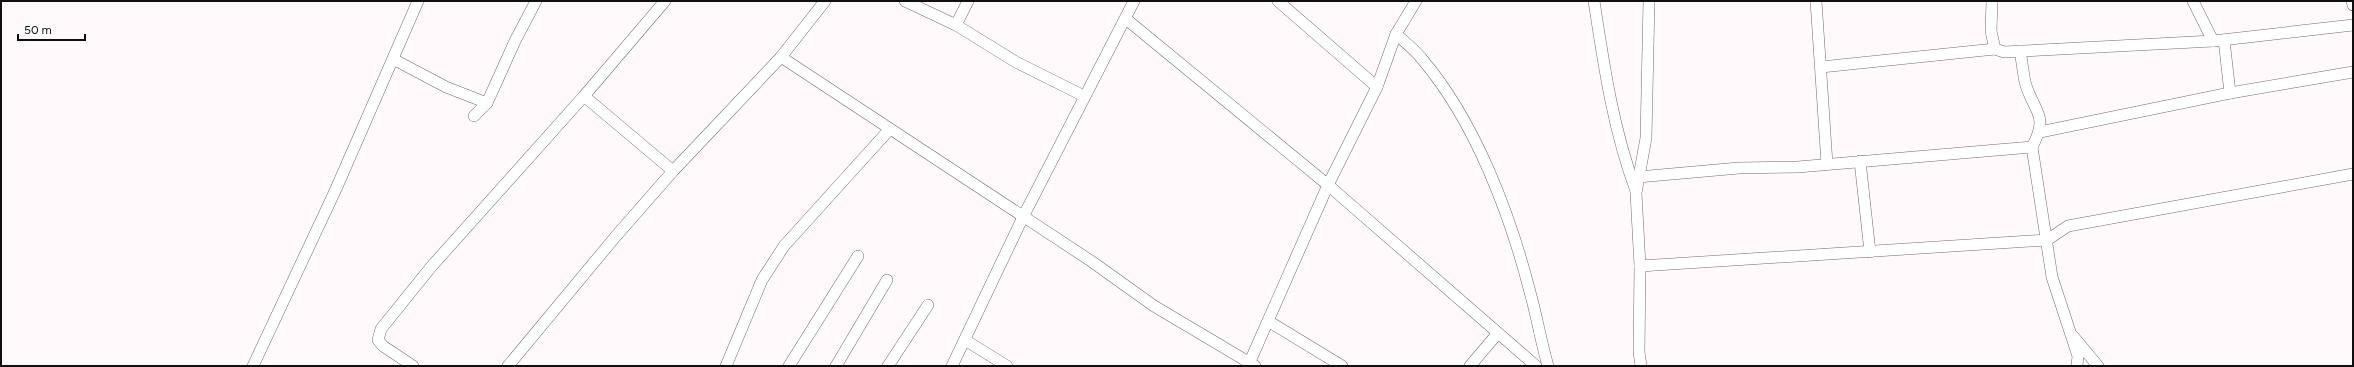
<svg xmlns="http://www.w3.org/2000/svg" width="2354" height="367" font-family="Figtree,sans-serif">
  <rect width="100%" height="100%" fill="#fff9fb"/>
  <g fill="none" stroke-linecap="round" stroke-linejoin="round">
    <g stroke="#736e6f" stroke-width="12">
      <g id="minor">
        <polyline points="905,1 956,25 1016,62 1084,96"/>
        <polyline points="1278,1 1377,87"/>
        <path d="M1594,1C1604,66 1613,129 1636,191"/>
        <polyline points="1816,1 1827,164"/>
        <polyline points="1992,1 1991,31 1995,49 2004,52 2213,41 2353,25"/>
        <polyline points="2193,1 2213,41"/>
        <polyline points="2352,1 2353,5"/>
        <polyline points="1126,19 1328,185 1536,366"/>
        <polyline points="956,25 968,1"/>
        <path d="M1396,34C1405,42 1415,50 1422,59C1475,121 1510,214 1530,292C1537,317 1541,342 1548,366"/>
        <polyline points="2224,40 2230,93"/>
        <path d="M2020,51C2022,61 2023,72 2025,82C2033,112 2050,114 2032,147L2052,277L2078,356L2077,366"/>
        <polyline points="781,57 1091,261 1154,306 1255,366"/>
        <polyline points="393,59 446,87 487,103"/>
        <polyline points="1821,67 1995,49"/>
        <polyline points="584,96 673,171"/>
        <polyline points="474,116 487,103 515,41 536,1"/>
        <polyline points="2040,132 2230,93 2353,72"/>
        <polyline points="1860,161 1870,252"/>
        <polyline points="1638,177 1739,168 1798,167 2032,147"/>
        <polyline points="1640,266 2047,240 2068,226 2353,174"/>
        <polyline points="1268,321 1342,366"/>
        <polyline points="2073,336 2098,366"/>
        <polyline points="965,340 1007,366"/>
        <polyline points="253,366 336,189 418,1"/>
        <polyline points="413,366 383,346 378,340 381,329 431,267 584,96 665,1"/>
        <polyline points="508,366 616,236 673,171 781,57 825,1"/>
        <polyline points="726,366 762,280 784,246 889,130"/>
        <polyline points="789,366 858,256"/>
        <polyline points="836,366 887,280"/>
        <polyline points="888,366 928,305"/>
        <polyline points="952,366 1023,217 1134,1"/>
        <polyline points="1248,366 1328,185 1377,87 1396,34 1416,1"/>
        <polyline points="1470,366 1498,333"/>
        <polyline points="1641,366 1639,352 1640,266 1636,193 1646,138 1649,1"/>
      </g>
    </g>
    <use href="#minor" stroke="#fff" stroke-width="11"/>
  </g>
  <rect width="2354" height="367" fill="none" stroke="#100e0e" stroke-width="4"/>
  <path d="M18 34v6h67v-6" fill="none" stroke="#100e0e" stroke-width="2"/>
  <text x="24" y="34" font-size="12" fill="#100e0e" stroke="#ffffff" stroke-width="3" paint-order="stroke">50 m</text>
</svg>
